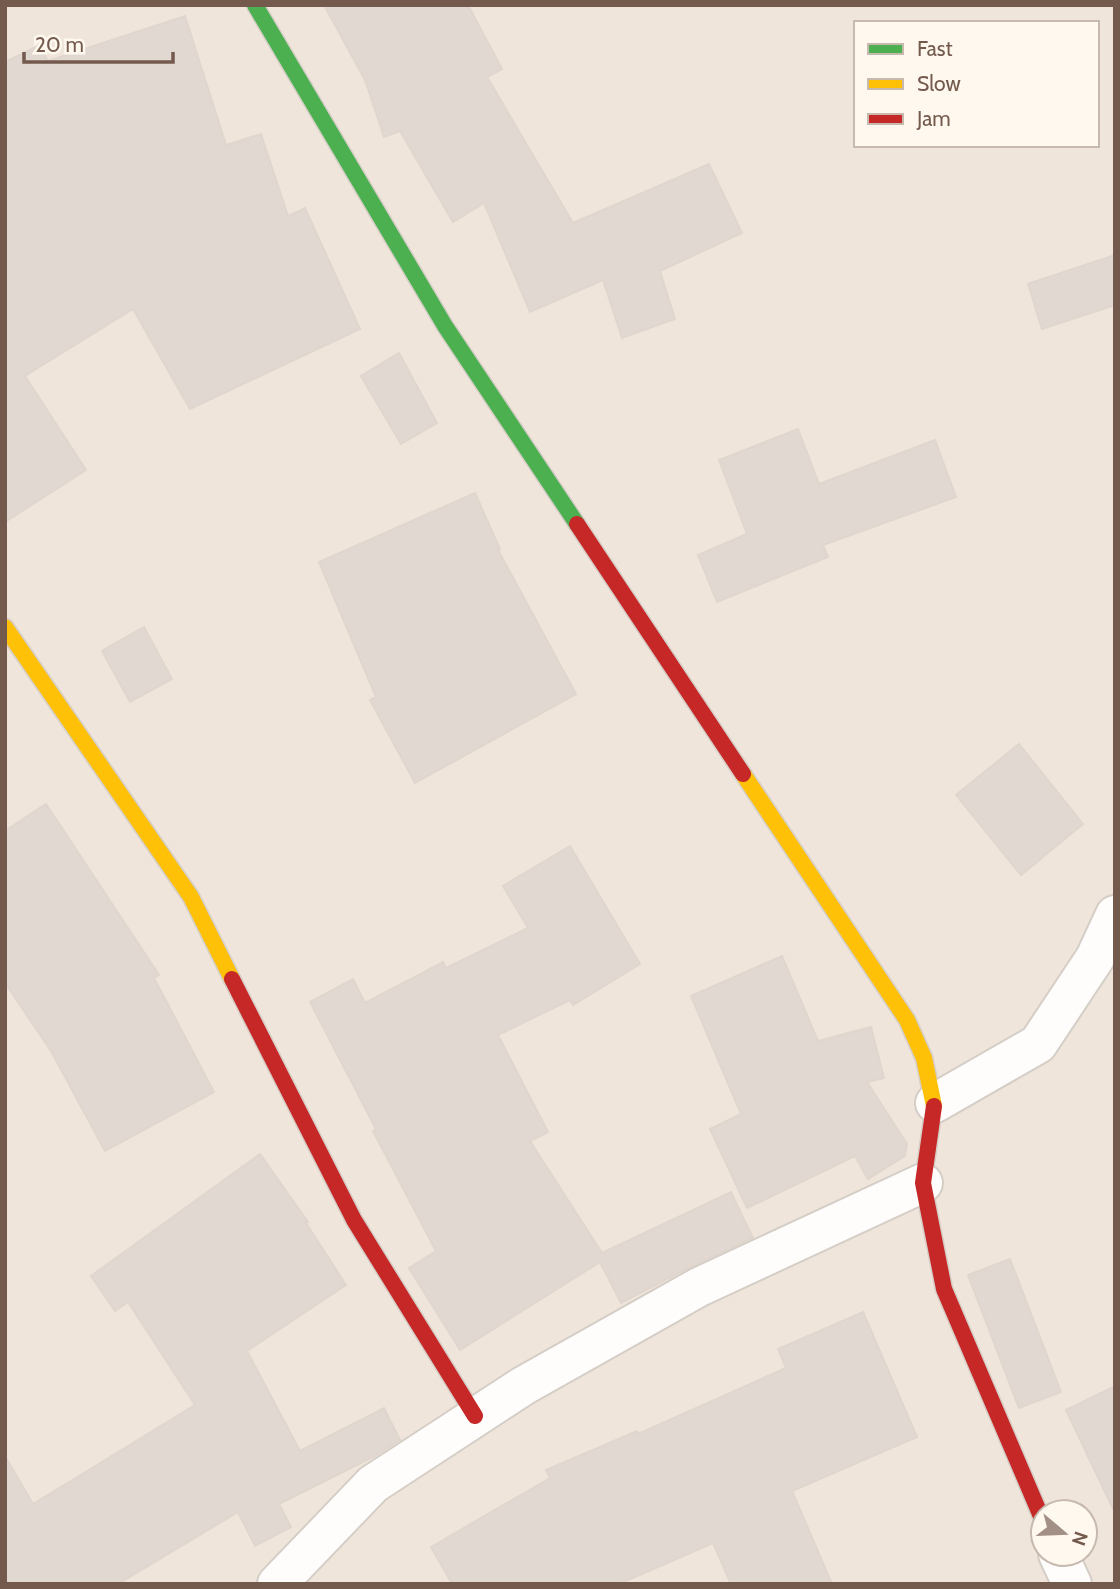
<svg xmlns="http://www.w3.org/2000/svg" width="1120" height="1589" font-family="Cabin,sans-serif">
  <rect width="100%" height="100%" fill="#f7f2ec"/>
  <path fill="#f0e5da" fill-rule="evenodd" d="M5,5H1115V1584H5ZM856,23H1097V145H856ZM1043,1512H1085V1554H1043Z"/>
  <g fill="#e1d8d1" stroke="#e0d6ce" stroke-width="2">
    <polygon points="324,5 468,5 502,69 487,77 573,223 709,164 742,233 660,271 675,319 622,338 603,280 530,312 484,203 453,222 400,131 384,137 365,80"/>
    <polygon points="185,16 226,145 261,134 288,216 305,208 360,329 190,409 133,309 25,376 86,470 5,522 5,62 40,45 48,61"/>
    <polygon points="1115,255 1115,305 1042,329 1028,284"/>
    <polygon points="399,353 437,423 401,444 361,376"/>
    <polygon points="798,429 819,484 935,440 956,497 823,545 828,557 717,602 698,555 747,534 719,460"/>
    <polygon points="475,493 500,549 498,550 576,694 415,783 370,700 376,697 319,562"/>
    <polygon points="144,627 172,679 130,702 102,651"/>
    <polygon points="1019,744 1083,824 1021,875 956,795"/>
    <polygon points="46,804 159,975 154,978 214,1092 105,1151 51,1051 5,983 5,831"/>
    <polygon points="570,846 640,964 573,1005 570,1000 498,1035 548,1132 530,1141 602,1253 731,1192 753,1238 690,1267 621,1303 600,1262 460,1350 409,1268 436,1251 373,1131 376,1129 310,1002 353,979 365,1003 443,962 446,968 528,928 503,886"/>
    <polygon points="782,956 818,1041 871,1027 884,1078 867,1082 907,1144 905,1156 868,1179 855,1156 747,1208 710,1129 741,1114 691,996"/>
    <polygon points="260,1154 308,1222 306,1223 346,1285 247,1351 300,1451 384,1408 400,1440 375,1456 279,1504 291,1527 255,1546 238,1512 118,1584 5,1584 5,1456 33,1504 195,1405 128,1302 115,1311 91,1276"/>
    <polygon points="1010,1259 1061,1392 1019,1408 968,1275"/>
    <polygon points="863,1312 917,1437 792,1491 832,1584 731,1584 713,1543 619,1584 452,1584 431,1547 550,1478 546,1470 637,1431 638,1434 786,1368 778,1349"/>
    <polygon points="1115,1386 1115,1513 1066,1410"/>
  </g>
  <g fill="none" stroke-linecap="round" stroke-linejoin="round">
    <g stroke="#d4cec7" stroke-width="42">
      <g id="street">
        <polyline points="935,1103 1038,1044 1095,958 1115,915"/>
        <polyline points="1058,1554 1072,1584"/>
        <polyline points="277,1584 373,1484 523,1386 699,1287 923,1183"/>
      </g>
    </g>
    <g stroke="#d5cec7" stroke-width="19">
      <polyline id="fast" points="255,5 445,326 577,524"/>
    </g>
    <g stroke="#d5cec7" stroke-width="19">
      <g id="slow">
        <polyline points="5,627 191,897 232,979"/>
        <polyline points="743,774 907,1020 924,1058 934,1106"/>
      </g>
    </g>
    <g stroke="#d5cec7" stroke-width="19">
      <g id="jam">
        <polyline points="577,524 743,774"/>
        <polyline points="232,979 354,1220 475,1416"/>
        <polyline points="934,1106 923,1183 944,1289 1043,1521"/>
      </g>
    </g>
    <use href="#street" stroke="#fefdfc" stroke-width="38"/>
    <use href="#fast" stroke="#4caf50" stroke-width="16"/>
    <use href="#slow" stroke="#ffc107" stroke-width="16"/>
    <use href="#jam" stroke="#c62828" stroke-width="16"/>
  </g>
  <rect width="1120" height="1589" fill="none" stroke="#745a4d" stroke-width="14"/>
  <rect x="854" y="21" width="245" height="126" fill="#fef8ee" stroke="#c7b9ae" stroke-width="2"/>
  <rect x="868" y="44" width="35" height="10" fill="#4caf50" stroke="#c7b9ae" stroke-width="2"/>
  <text x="917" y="56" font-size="21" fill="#745a4d">Fast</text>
  <rect x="868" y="79" width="35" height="10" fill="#ffc107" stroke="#c7b9ae" stroke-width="2"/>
  <text x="917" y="91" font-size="21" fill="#745a4d">Slow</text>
  <rect x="868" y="114" width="35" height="10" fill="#c62828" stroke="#c7b9ae" stroke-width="2"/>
  <text x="917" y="126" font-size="21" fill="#745a4d">Jam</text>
  <g transform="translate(1064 1533) rotate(109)"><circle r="33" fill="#fef8ee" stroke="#c7b9ae" stroke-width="2"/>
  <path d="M0-5L12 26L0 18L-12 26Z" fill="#a28f85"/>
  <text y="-10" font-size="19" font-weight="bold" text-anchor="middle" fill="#745a4d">N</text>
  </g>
  <path d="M24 52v10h149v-10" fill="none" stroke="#745a4d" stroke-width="3.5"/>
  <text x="35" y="52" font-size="21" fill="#745a4d" stroke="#fef8ee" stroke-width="5" paint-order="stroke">20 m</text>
</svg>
